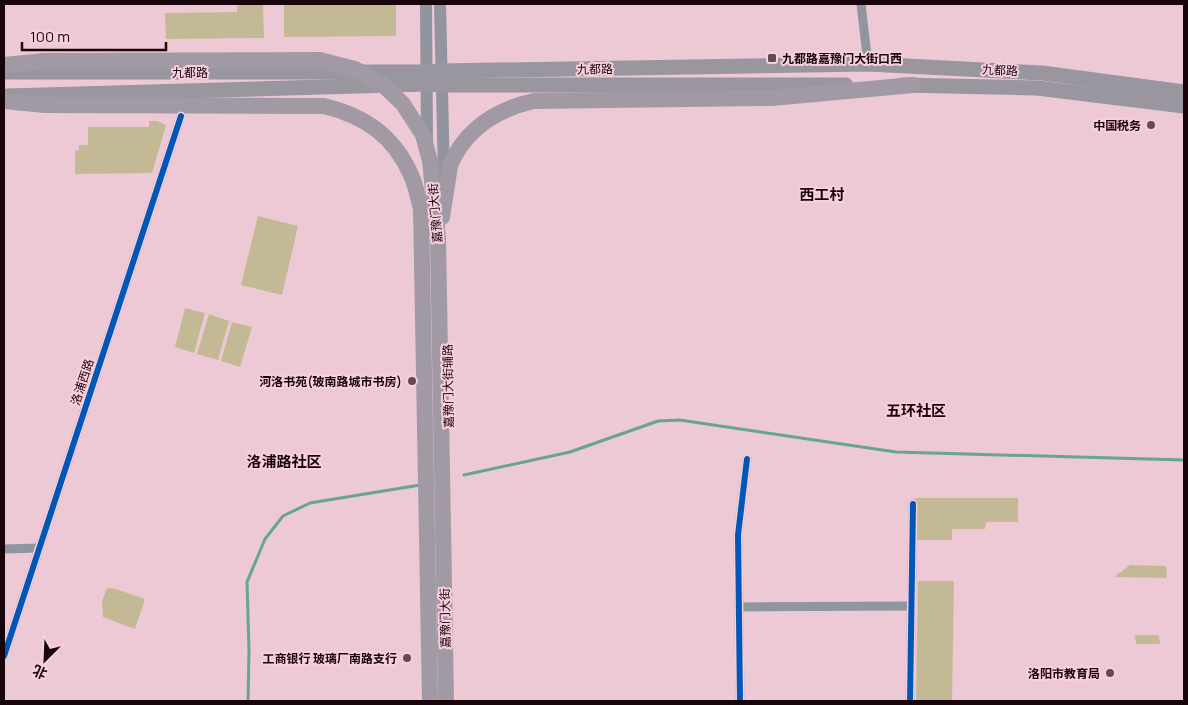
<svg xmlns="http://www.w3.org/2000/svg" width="1188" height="705" font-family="Manrope,'Noto Sans SC',sans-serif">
  <rect width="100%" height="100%" fill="#ecc9d5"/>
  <g fill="#c3ba95">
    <polygon points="237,4 263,4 264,38 166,39 165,13 237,12"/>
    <polygon points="284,4 396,4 396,36 284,37"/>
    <polygon points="149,121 157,121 166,125 152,173 75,174 75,151 79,150 79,145 88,145 88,127 149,127"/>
    <polygon points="258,216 298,226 282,295 241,285"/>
    <polygon points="185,308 205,313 194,353 175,347"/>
    <polygon points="209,314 229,321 218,360 197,354"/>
    <polygon points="232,322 252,327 240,367 221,361"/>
    <polygon points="915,498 1018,498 1018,522 986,522 985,529 952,529 952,540 915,540"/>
    <polygon points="1130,565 1166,566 1167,578 1114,577"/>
    <polygon points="918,581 954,581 952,701 916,701"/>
    <polygon points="107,588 116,589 145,599 135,629 103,617 102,601"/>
    <polygon points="1135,635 1159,635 1160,644 1136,644"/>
  </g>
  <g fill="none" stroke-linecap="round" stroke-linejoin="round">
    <g stroke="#66a398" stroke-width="3">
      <polyline points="464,475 570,452 658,421 680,420 896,452 1184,460"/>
      <polyline points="248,701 249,650 247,582 265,539 283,516 310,503 420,485"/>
    </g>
    <g stroke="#90969f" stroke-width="9">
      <polyline points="861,4 868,64"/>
      <polyline points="4,549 39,548"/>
      <polyline points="739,607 911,606"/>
      <polyline points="4,656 181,116"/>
      <polyline points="740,701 738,535 747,459"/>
      <polyline points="910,701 913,504"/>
    </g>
    <g stroke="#92949e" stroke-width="12">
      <polyline points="426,4 427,141"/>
      <polyline points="440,4 444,176"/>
    </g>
    <g stroke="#9996a0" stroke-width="15">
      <polyline points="4,72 426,72 441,71 868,64 1042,73 1184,92"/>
      <polyline points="902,85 1037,88 1184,106"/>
      <polyline points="7,96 427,84 442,85 846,85"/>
    </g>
    <g stroke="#a19aa4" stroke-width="16">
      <polyline points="4,65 44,61"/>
      <polyline points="772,98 913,85"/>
      <polyline points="4,101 45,105"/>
    </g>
    <g stroke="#a19aa4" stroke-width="16">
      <polyline points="44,61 320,60 355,69 382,84 403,104 423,135 430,161 438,239 446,701"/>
      <path d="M45,105L324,106C365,116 394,136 411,175C416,186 418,198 421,209L430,701"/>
      <path d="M442,217C444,204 446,191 448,179C449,174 449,168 451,163C467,128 498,109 534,101L772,98"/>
    </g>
    <g stroke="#f8d0dd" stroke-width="9">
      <g id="cycleway">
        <polyline points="4,656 181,116"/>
        <polyline points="740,701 738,535 747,459"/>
        <polyline points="910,701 913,504"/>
      </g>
    </g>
    <use href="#cycleway" stroke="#0057b8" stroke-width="6"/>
  </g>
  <g fill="#624a52" stroke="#f8d0dd" stroke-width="2">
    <rect x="767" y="53" width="10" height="10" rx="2.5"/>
    <circle cx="1151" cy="125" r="5"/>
    <circle cx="412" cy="381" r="5"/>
    <circle cx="407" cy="658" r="5"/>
    <circle cx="1110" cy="673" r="5"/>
  </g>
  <g text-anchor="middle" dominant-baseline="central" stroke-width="4" stroke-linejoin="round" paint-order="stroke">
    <g font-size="12" font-weight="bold" fill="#18050c" stroke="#f8d0dd" text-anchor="end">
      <text x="782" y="58" text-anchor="start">九都路嘉豫门大街口西</text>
      <text x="1141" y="125">中国税务</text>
      <text x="402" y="381">河洛书苑(玻南路城市书房)</text>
      <text x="397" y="658">工商银行 玻璃厂南路支行</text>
      <text x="1100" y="673">洛阳市教育局</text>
    </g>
    <g font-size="12" fill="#18050c" stroke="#f8d0dd">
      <text transform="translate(595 69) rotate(-1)">九都路</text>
      <text transform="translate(1000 70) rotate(3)">九都路</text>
      <text x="190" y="72">九都路</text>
      <text transform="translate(435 213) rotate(-95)">嘉豫门大街</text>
      <text transform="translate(82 382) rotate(-72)">洛浦西路</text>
      <text transform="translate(448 386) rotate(-91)">嘉豫门大街辅路</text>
      <text transform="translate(445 618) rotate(-91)">嘉豫门大街</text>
    </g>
    <g font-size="15" font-weight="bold" fill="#18050c" stroke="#f8d0dd">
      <text x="822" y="194">西工村</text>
      <text x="916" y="410">五环社区</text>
      <text x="284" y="461">洛浦路社区</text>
    </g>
  </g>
  <rect width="1188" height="705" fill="none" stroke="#18050c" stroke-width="10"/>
  <g transform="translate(45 660) rotate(204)" stroke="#f8d0dd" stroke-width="4" paint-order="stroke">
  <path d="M0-4L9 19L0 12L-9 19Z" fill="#18050c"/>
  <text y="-8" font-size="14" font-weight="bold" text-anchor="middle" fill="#18050c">北</text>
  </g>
  <path d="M22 42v8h144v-8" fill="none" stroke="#18050c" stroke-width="2.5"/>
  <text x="30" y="42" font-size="15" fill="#18050c" stroke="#f8d0dd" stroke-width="4" paint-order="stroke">100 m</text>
</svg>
